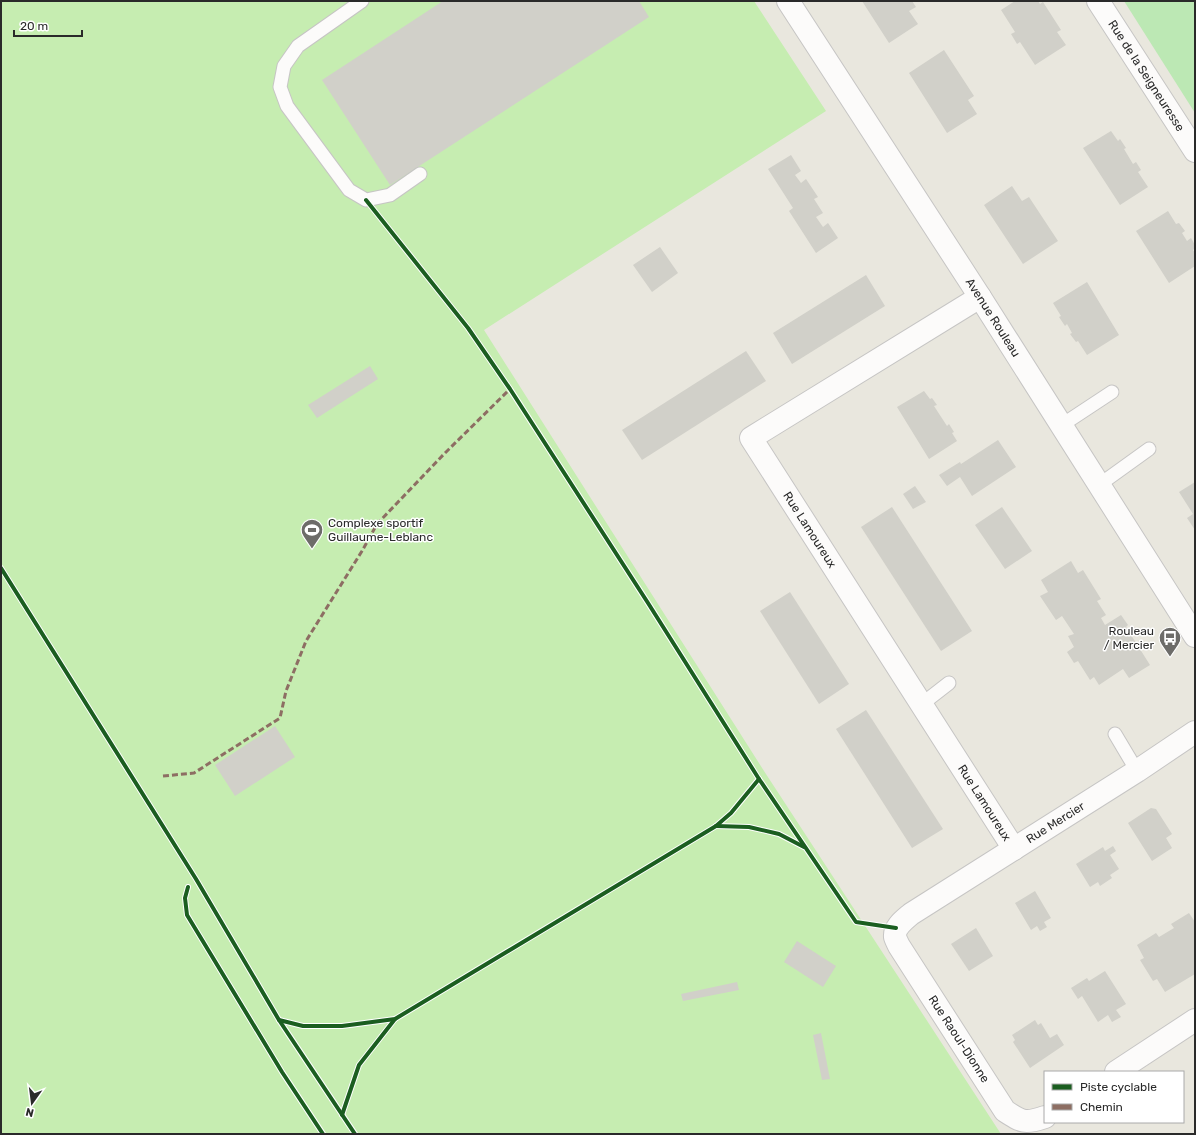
<svg xmlns="http://www.w3.org/2000/svg" width="1196" height="1135" font-family="Rubik,sans-serif">
  <rect width="100%" height="100%" fill="#e9e7de"/>
  <polygon fill="#bce8b4" points="1124,1 1195,1 1195,113"/>
  <polygon fill="#c6edb1" points="1,1 754,1 826,111 484,330 764,771 1001,1134 1,1134"/>
  <g fill="#d1d0c9">
    <polygon points="443,1 639,1 649,17 390,185 322,80"/>
    <polygon points="862,1 912,1 916,7 909,11 918,24 889,43"/>
    <polygon points="1015,1 1038,1 1040,4 1043,2 1061,30 1057,32 1066,45 1035,65 1020,42 1017,44 1011,34 1015,32 1001,10"/>
    <polygon points="944,50 974,96 968,100 977,114 947,133 909,73"/>
    <polygon points="1111,131 1118,141 1120,139 1126,148 1124,149 1133,164 1136,162 1141,170 1138,172 1148,187 1120,205 1083,148"/>
    <polygon points="791,155 801,171 795,175 801,183 806,179 818,197 814,199 823,213 816,217 823,227 828,223 838,238 816,253 789,211 793,208 768,169"/>
    <polygon points="1012,186 1022,201 1029,197 1058,241 1023,264 984,205"/>
    <polygon points="1168,211 1176,224 1179,223 1185,231 1182,233 1187,241 1191,238 1195,245 1195,248 1193,250 1195,253 1195,266 1169,283 1136,231"/>
    <polygon points="660,247 678,273 652,292 633,265"/>
    <polygon points="866,275 885,306 792,364 773,333"/>
    <polygon points="1087,282 1119,335 1087,355 1078,341 1076,342 1070,334 1072,333 1067,324 1065,326 1059,317 1061,316 1053,303"/>
    <polygon points="746,351 766,381 642,460 622,430"/>
    <polygon points="370,366 378,379 317,418 308,405"/>
    <polygon points="924,391 930,399 932,398 937,405 934,406 947,426 949,424 954,432 952,433 957,441 929,459 897,407"/>
    <polygon points="998,440 1016,467 972,496 960,477 947,486 939,475 960,462 961,464"/>
    <polygon points="1195,482 1195,530 1187,518 1193,514 1179,492"/>
    <polygon points="915,486 926,502 913,509 903,494"/>
    <polygon points="892,507 972,631 941,651 861,527"/>
    <polygon points="1002,507 1032,551 1005,569 975,525"/>
    <polygon points="1071,561 1078,573 1083,570 1101,599 1097,601 1106,615 1101,618 1105,625 1121,615 1128,625 1126,627 1150,665 1129,678 1123,669 1099,685 1094,677 1090,680 1078,661 1074,663 1067,652 1074,647 1068,636 1074,634 1062,616 1056,620 1040,596 1048,592 1041,580"/>
    <polygon points="790,592 849,684 819,704 760,611"/>
    <polygon points="866,710 943,829 912,848 836,729"/>
    <polygon points="275,726 295,757 235,796 215,765"/>
    <polygon points="1151,808 1156,809 1172,834 1166,838 1172,848 1152,861 1128,823"/>
    <polygon points="1113,846 1116,851 1110,855 1119,869 1110,875 1112,878 1100,886 1098,882 1090,887 1076,864 1103,847 1105,851"/>
    <polygon points="1035,891 1051,918 1044,922 1047,927 1040,931 1037,926 1031,930 1015,903"/>
    <polygon points="1189,913 1195,922 1195,974 1165,992 1157,979 1153,981 1140,960 1144,958 1137,945 1156,933 1159,937 1174,928 1171,924"/>
    <polygon points="976,928 993,956 969,971 951,944"/>
    <polygon points="797,941 836,966 823,987 784,962"/>
    <polygon points="1105,971 1126,1004 1116,1010 1121,1017 1112,1022 1108,1015 1098,1022 1082,996 1078,999 1071,988 1087,978 1089,981"/>
    <polygon points="737,982 739,990 683,1001 681,994"/>
    <polygon points="1035,1020 1038,1025 1041,1023 1050,1038 1057,1034 1064,1045 1030,1068 1013,1042 1015,1040 1012,1035"/>
    <polygon points="821,1033 830,1079 822,1080 813,1035"/>
  </g>
  <g fill="none" stroke-linecap="round" stroke-linejoin="round">
    <g stroke="#c6c5c4" stroke-width="15">
      <g id="service">
        <polyline points="362,1 298,46 284,66 280,87 287,106 349,190 366,200 390,195 420,174"/>
        <polyline points="1062,425 1112,392"/>
        <polyline points="1099,485 1149,449"/>
        <polyline points="922,704 949,683"/>
        <polyline points="1115,734 1137,771"/>
      </g>
    </g>
    <g stroke="#c6c5c4" stroke-width="24">
      <g id="minor">
        <path id="s1" d="M1098,1L1195,151"/>
        <path id="s2" d="M980,297L751,438L1014,849"/>
        <polyline points="1116,1072 1195,1020"/>
        <path id="s3" d="M1045,1117C1025,1124 1022,1122 1005,1111L899,946C898,944 896,940 895,937C894,927 904,920 911,914L1137,771L1195,732"/>
      </g>
    </g>
    <g stroke="#c6c5c4" stroke-width="24">
      <g id="tertiary">
        <path id="s4" d="M788,1L980,297L1195,636"/>
      </g>
    </g>
    <use href="#service" stroke="#fcfbfa" stroke-width="13"/>
    <use href="#minor" stroke="#fcfbfa" stroke-width="22"/>
    <use href="#tertiary" stroke="#fcfbfa" stroke-width="22"/>
    <polyline stroke="#8d6e63" stroke-width="3" stroke-dasharray="6 3" stroke-linecap="butt" points="163,776 194,773 280,718 286,691 306,641 362,551 377,524 444,454 510,389"/>
    <g stroke="#fff" stroke-width="6">
      <g id="cycleway">
        <polyline points="366,200 468,328 510,389 648,603 759,779 856,922 896,928"/>
        <polyline points="1,568 196,879 279,1020 355,1134"/>
        <polyline points="716,826 749,827 779,834 804,847"/>
        <polyline points="188,887 185,898 187,915 282,1072 323,1134"/>
        <polyline points="279,1020 303,1026 342,1026 395,1019 716,826 731,813 759,779"/>
        <polyline points="342,1115 359,1065 395,1019"/>
      </g>
    </g>
    <use href="#cycleway" stroke="#1b5e20" stroke-width="4"/>
  </g>
  <defs>
    <g id="stadium-pin" transform="scale(1.15)"><path d="M0 17L-7.5 6A9.5 9.5 0 1 1 7.5 6Z" fill="#6d6c69" stroke="#fff"/><path d="M0-5a6.5 5 0 1 0 0 10a6.5 5 0 1 0 0-10ZM-3.5-1.8h7v3.6h-7Z" fill="#fff"/></g>
    <g id="bus-pin" transform="scale(1.15)"><path d="M0 17L-7.5 6A9.5 9.5 0 1 1 7.5 6Z" fill="#6d6c69" stroke="#fff"/><path d="M-5-6H5V4H4V6H2V4H-2V6H-4V4H-5ZM-3.5-4V0h7V-4ZM-3.5 1.2v1.5H-2V1.2ZM2 1.2v1.5H3.5V1.2Z" fill="#fff"/></g>
  </defs>
  <g fill-rule="evenodd">
    <use href="#stadium-pin" x="312" y="530"/>
    <use href="#bus-pin" x="1170" y="638"/>
  </g>
  <g text-anchor="middle" dominant-baseline="central" stroke-width="3" stroke-linejoin="round" paint-order="stroke">
    <g font-size="12" fill="#2a2a2a" stroke="#fff">
      <text stroke="none"><textPath href="#s1" startOffset="89">Rue de la Seigneuresse</textPath></text>
      <text stroke="none"><textPath href="#s4" startOffset="377">Avenue Rouleau</textPath></text>
      <text stroke="none"><textPath href="#s2" startOffset="378">Rue Lamoureux</textPath></text>
      <text stroke="none"><textPath href="#s2" startOffset="702">Rue Lamoureux</textPath></text>
      <text stroke="none"><textPath href="#s3" startOffset="449">Rue Mercier</textPath></text>
      <text transform="translate(959 1039) rotate(57)">Rue Raoul-Dionne</text>
    </g>
    <g font-size="12" fill="#2a2a2a" stroke="#fff" text-anchor="start">
      <text x="328" y="523">Complexe sportif<tspan x="328" dy="14">Guillaume-Leblanc</tspan></text>
      <text x="1154" y="631" text-anchor="end">Rouleau<tspan x="1154" dy="14">/ Mercier</tspan></text>
    </g>
  </g>
  <rect width="1196" height="1135" fill="none" stroke="#2a2a2a" stroke-width="4"/>
  <rect x="1044" y="1071" width="140" height="52" fill="#ffffff" stroke="#aaaaaa"/>
  <rect x="1052" y="1084" width="20" height="6" fill="#1b5e20" stroke="#aaaaaa"/>
  <text x="1080" y="1091" font-size="12" fill="#2a2a2a">Piste cyclable</text>
  <rect x="1052" y="1104" width="20" height="6" fill="#8d6e63" stroke="#aaaaaa"/>
  <text x="1080" y="1111" font-size="12" fill="#2a2a2a">Chemin</text>
  <g transform="translate(32 1103) rotate(194)" stroke="#ffffff" stroke-width="3" paint-order="stroke">
  <path d="M0-3L7 15L0 10L-7 15Z" fill="#2a2a2a"/>
  <text y="-6" font-size="11" font-weight="bold" text-anchor="middle" fill="#2a2a2a">N</text>
  </g>
  <path d="M14 30v6h68v-6" fill="none" stroke="#2a2a2a" stroke-width="2"/>
  <text x="20" y="30" font-size="12" fill="#2a2a2a" stroke="#ffffff" stroke-width="3" paint-order="stroke">20 m</text>
</svg>
